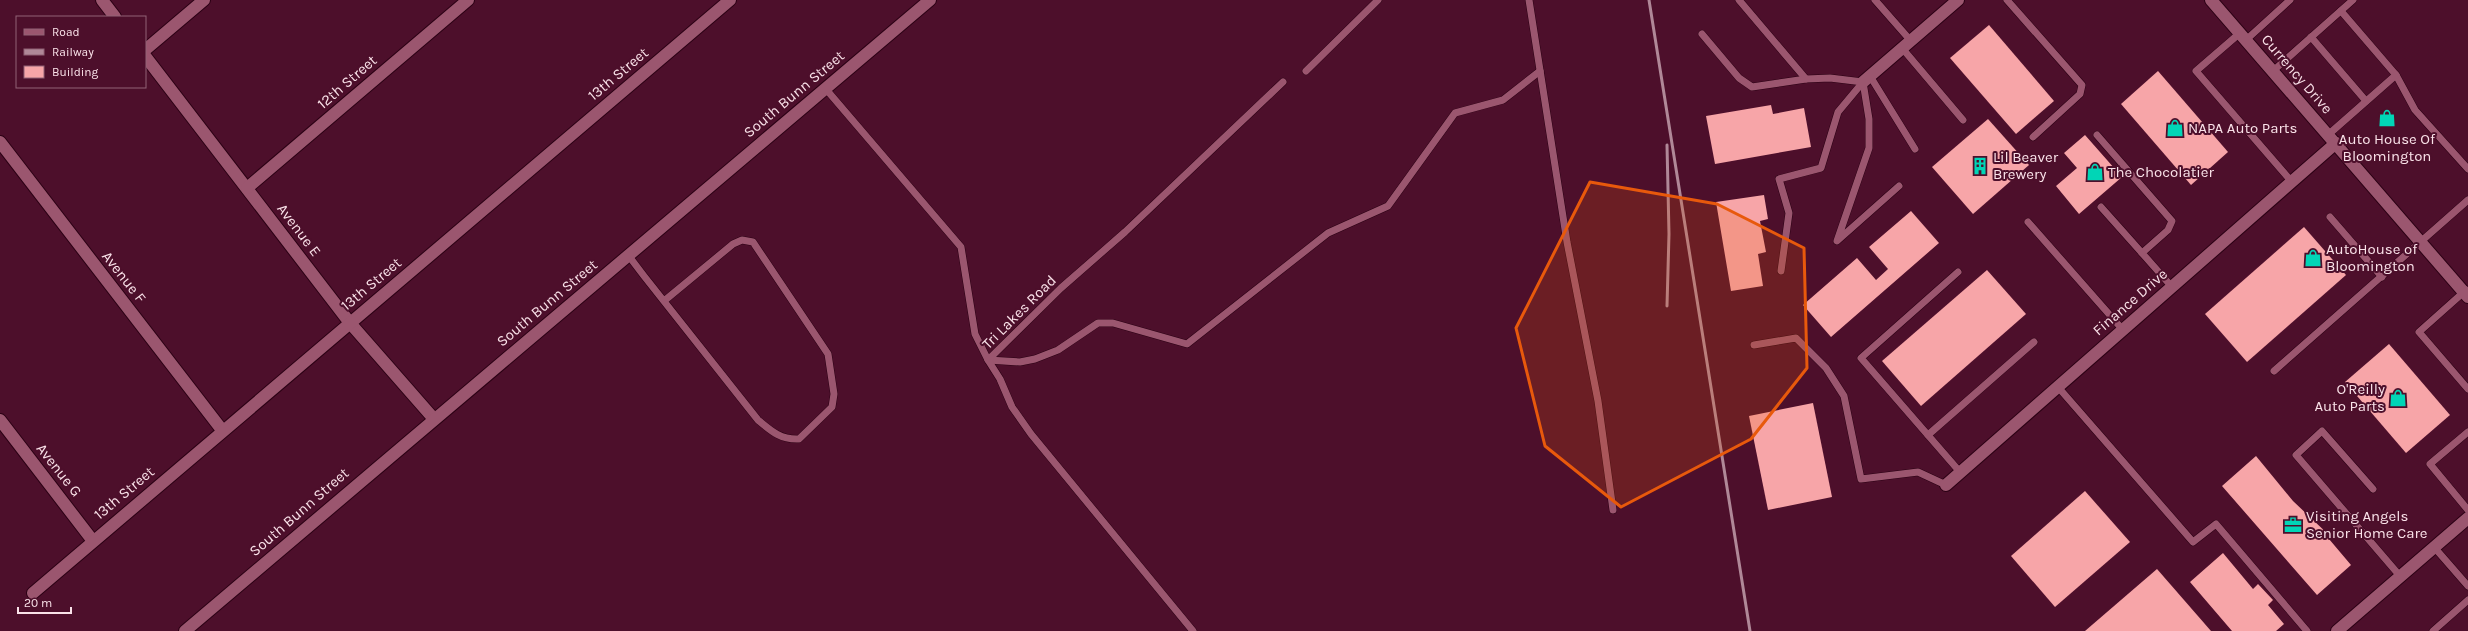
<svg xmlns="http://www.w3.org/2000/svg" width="2468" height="631" font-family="Karla,sans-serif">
  <rect width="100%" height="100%" fill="#4d0f2b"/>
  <g fill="#f7a5a8">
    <polygon points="1989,25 2054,101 2016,134 1950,58"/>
    <polygon points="2158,71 2228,152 2191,185 2121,104"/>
    <polygon points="1771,105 1773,114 1804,108 1811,147 1715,164 1706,116"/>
    <polygon points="1988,119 2029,165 1973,214 1932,167"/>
    <polygon points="2085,135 2122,177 2079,214 2056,186 2077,168 2064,153"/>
    <polygon points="1764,195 1768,219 1760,221 1766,252 1758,254 1763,286 1731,291 1716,202"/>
    <polygon points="1911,211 1939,243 1831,337 1803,305 1857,258 1876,280 1888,269 1869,247"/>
    <polygon points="2304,227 2346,275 2247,362 2205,314"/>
    <polygon points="1987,270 2026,314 1921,406 1882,361"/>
    <polygon points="2389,344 2450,415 2406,453 2345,382"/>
    <polygon points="1813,403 1832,497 1768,510 1749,416"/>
    <polygon points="2256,456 2293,501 2331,537 2329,539 2351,565 2317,595 2222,486"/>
    <polygon points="2085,491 2130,542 2055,607 2011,556"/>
    <polygon points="2223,553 2253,589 2258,584 2273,600 2268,605 2284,624 2276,631 2232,631 2190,582"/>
    <polygon points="2157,569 2211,631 2085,631"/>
  </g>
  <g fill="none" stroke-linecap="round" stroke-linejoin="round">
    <g stroke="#2b0014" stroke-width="8">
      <g id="lane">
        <polyline points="1529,0 1567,242 1598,401 1613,510"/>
        <polyline points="1739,0 1806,79 1830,78 1863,82"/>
        <polyline points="1875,0 1911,41"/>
        <polyline points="2007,0 2082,85 2080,94 2033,137"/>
        <polyline points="2341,11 2396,75 2415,110 2468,169"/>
        <polyline points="2240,33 2196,71 2292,182"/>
        <polyline points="1702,34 1739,78 1752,87 1806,79"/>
        <polyline points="2311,37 2366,101"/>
        <polyline points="2246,40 2290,0"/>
        <polyline points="1902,48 1963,120"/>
        <polyline points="1306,71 1378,0"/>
        <polyline points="2273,71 2353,0"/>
        <polyline points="1870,76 1915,149"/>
        <polyline points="1863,82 1869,119 1869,148 1837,241 1899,186"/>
        <polyline points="825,88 961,247 975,334 988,360 1020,362 1035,359 1058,350 1098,323 1113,323 1187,344 1328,233 1388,206 1455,113 1503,100 1540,71"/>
        <polyline points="2329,134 2396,75"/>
        <polyline points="2097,135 2172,221 2168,230 2142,253 2172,287"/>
        <polyline points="2101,207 2142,253"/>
        <polyline points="2330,217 2382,277"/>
        <polyline points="2028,222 2123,330"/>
        <path d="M628,255L644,276L758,420C771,431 781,440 799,439L832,407L834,394L828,354L753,242L742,240L733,244L664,301"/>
        <polyline points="1781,271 1789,213 1779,179 1821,168 1838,112 1863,82"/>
        <polyline points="1958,272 1861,358 1960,472"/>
        <polyline points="2466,290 2419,332 2468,389"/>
        <polyline points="1754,345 1796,338 1826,368 1844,396 1861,479 1918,472 1946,485"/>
        <polyline points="2274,371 2468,200"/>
        <polyline points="2058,387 2193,542 2216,524 2307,631"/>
        <polyline points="2468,432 2430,464 2468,510"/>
        <polyline points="1928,435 2034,342"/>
        <polyline points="2373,489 2322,431 2296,455 2400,576"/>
        <polyline points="2434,547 2468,586"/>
        <polyline points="1193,631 1031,434 1012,407 1000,379 988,360 1061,288 1125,232 1283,82"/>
        <polyline points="2433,631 2468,600"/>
      </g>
    </g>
    <g stroke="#2b0014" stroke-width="14">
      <g id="street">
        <polyline points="102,0 115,17"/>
        <polyline points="2211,0 2468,297"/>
        <polyline points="145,50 204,0"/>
        <polyline points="145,56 350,323 434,419"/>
        <polyline points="1863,82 1958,0"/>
        <polyline points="0,142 222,430"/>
        <polyline points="247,188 468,0"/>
        <polyline points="0,420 93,541"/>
        <polyline points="1946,485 2336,143"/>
        <polyline points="33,593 730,0"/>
      </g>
    </g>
    <g stroke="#2b0014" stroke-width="14">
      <g id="secondary">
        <polyline points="185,631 930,0"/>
        <polyline points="2337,631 2468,518"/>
      </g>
    </g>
    <use href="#lane" stroke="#9b566f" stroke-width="7"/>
    <use href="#street" stroke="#9b566f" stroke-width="12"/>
    <use href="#secondary" stroke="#9b566f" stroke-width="12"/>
    <g stroke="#b08898" stroke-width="3">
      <polyline points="1649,0 1750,631"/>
      <polyline points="1667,306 1669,234 1667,145"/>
    </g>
  </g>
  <path fill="#e8590c" fill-opacity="0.2" stroke="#e8590c" stroke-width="3" stroke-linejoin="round" d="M1590,182L1717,204L1804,248L1807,368L1751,439L1621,507L1545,446L1516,328Z"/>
  <defs>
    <g id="shop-bare" transform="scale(1.38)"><path d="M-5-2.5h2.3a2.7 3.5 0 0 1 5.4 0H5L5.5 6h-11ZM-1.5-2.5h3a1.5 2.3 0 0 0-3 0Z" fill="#01d5b6" stroke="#4d0f2b" stroke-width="2.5" paint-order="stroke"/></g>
    <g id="building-bare" transform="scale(1.38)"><path d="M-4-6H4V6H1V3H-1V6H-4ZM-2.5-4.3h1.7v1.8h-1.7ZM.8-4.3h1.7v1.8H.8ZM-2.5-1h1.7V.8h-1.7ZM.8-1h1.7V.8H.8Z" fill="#01d5b6" stroke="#4d0f2b" stroke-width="2.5" paint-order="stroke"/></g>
    <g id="office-bare" transform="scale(1.38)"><path d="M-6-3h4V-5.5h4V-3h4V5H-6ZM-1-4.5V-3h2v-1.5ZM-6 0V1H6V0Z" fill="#01d5b6" stroke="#4d0f2b" stroke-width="2.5" paint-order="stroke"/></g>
  </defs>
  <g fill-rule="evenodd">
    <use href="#shop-bare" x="2387" y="118"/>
    <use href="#shop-bare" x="2175" y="128"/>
    <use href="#building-bare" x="1980" y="166"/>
    <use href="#shop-bare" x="2095" y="172"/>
    <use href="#shop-bare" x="2313" y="258"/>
    <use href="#shop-bare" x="2398" y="398"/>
    <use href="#office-bare" x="2293" y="525"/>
  </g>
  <g text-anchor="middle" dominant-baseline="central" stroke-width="4" stroke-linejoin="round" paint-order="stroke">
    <g font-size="15" fill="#fae2e9" stroke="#4d0f2b">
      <text transform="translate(618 74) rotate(-40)">13th Street</text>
      <text transform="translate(2297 74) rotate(49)">Currency Drive</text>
      <text transform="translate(347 82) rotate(-41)">12th Street</text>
      <text transform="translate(794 94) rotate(-40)">South Bunn Street</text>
      <text transform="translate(299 230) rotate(53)">Avenue E</text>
      <text transform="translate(124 277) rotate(52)">Avenue F</text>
      <text transform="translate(371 284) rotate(-40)">13th Street</text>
      <text transform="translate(2130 302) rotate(-41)">Finance Drive</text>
      <text transform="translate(547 303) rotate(-40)">South Bunn Street</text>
      <text transform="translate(1019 312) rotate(-45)">Tri Lakes Road</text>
      <text transform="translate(59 470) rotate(52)">Avenue G</text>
      <text transform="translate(124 493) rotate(-40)">13th Street</text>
      <text transform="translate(299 512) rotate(-41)">South Bunn Street</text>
    </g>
    <g font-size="15" fill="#fae2e9" stroke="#4d0f2b" text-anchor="start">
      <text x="2188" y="128">NAPA Auto Parts</text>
      <text x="2387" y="139" text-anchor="middle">Auto House Of<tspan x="2387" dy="17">Bloomington</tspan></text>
      <text x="1993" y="157">Lil Beaver<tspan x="1993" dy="17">Brewery</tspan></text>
      <text x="2108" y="172">The Chocolatier</text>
      <text x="2326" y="249">AutoHouse of<tspan x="2326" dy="17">Bloomington</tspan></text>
      <text x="2385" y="389" text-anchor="end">O'Reilly<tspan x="2385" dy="17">Auto Parts</tspan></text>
      <text x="2306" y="516">Visiting Angels<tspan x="2306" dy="17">Senior Home Care</tspan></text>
    </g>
  </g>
  <rect x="16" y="16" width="130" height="72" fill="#4d0f2b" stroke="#926377"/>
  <rect x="24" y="29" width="20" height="6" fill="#9b566f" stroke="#926377"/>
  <text x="52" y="36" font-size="12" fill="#fae2e9">Road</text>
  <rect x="24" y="49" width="20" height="6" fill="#b08898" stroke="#926377"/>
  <text x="52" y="56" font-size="12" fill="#fae2e9">Railway</text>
  <rect x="24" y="66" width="20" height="12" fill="#f7a5a8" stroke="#926377"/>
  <text x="52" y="76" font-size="12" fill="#fae2e9">Building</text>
  <path d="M18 607v6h53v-6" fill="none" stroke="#fae2e9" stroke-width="2"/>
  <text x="24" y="607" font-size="12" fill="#fae2e9" stroke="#4d0f2b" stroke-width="3" paint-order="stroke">20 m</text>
</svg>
